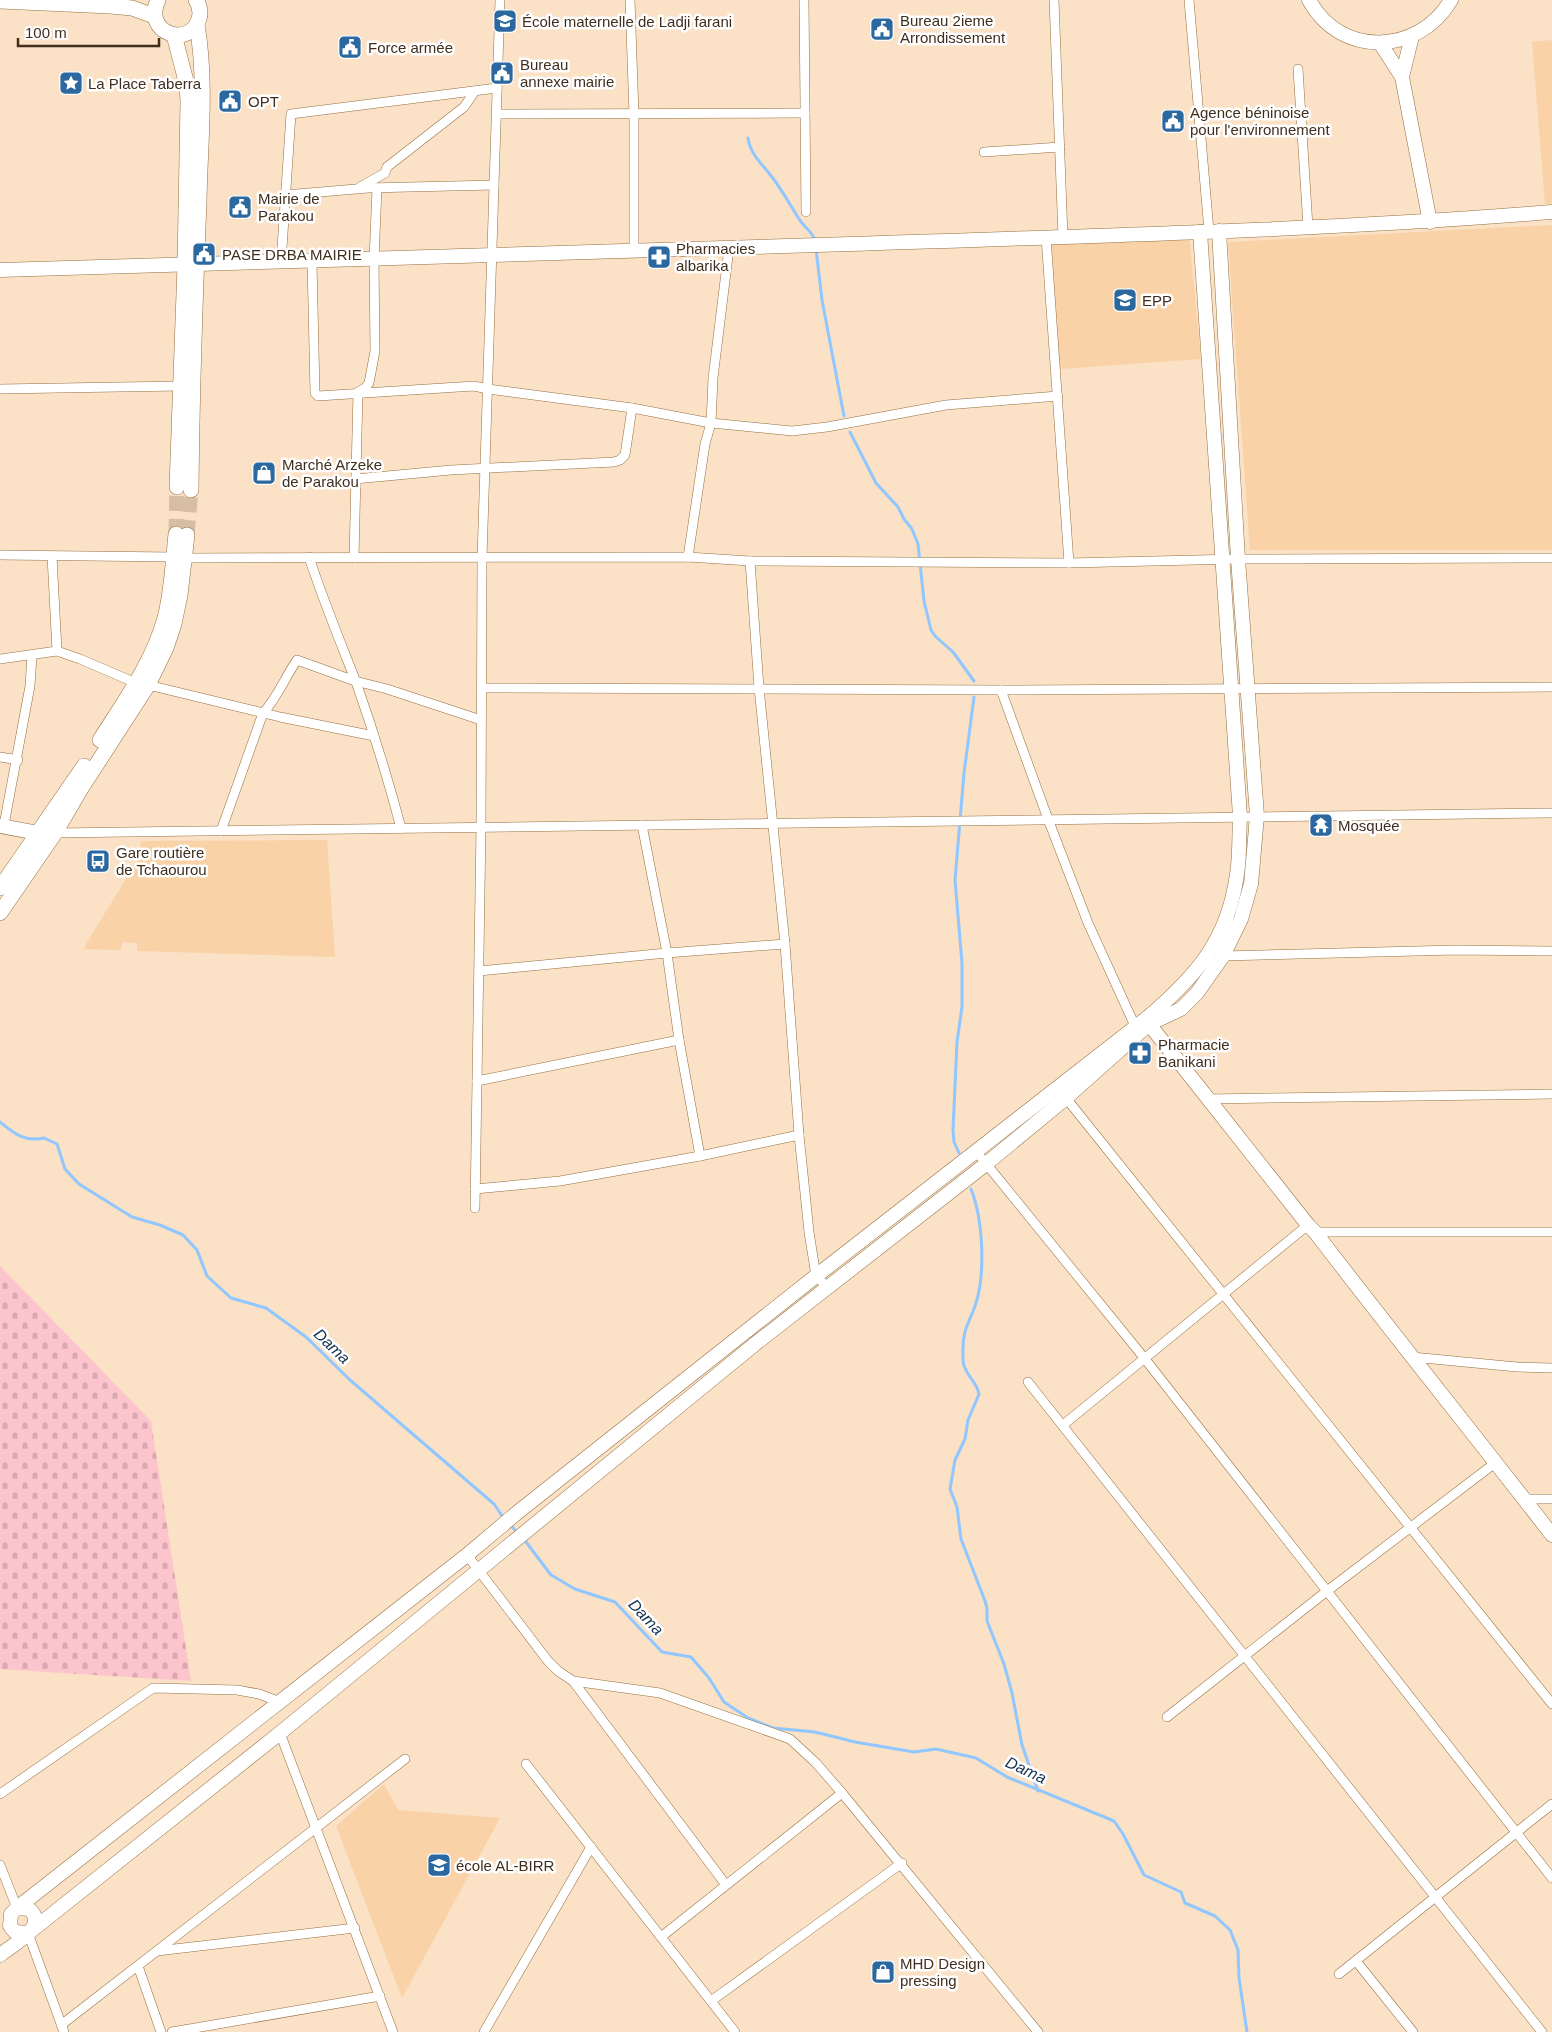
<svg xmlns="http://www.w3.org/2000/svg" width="1552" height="2032" font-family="Helvetica,sans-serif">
  <defs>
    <pattern id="cemetery-stones" width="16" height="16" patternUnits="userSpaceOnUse" patternTransform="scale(1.25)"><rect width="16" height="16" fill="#fcc4cc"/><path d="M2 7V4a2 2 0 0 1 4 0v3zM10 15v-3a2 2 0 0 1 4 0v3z" fill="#d9a9af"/></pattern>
  </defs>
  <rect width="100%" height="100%" fill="#fbe1c5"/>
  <g fill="#f9d2a8">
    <polygon points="1552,40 1552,203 1545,204 1532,42"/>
    <polygon points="1552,225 1552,550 1250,550 1228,242"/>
    <polygon points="1189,234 1201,359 1059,369 1051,241"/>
    <polygon points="327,840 335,957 137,951 137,943 122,942 121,950 83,949 138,859 141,841"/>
    <polygon points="384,1784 398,1810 500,1818 402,1998 336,1826"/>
  </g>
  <polygon fill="url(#cemetery-stones)" points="0,1266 151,1421 191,1681 0,1669"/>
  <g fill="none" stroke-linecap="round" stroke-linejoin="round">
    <g stroke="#90c7ff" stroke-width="3">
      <path d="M748,138C750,154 762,164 772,177C783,191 791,207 801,222C806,228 814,234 815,241"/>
      <polyline points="816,249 822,300 844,416"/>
      <polyline points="850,432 876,483 898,507 904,519 912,529 918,544 924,601 931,630 935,636 953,652 974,681"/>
      <path d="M0,1122C15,1134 24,1142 44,1138L57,1144L65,1169L79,1184L132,1217L160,1225L183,1235L197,1250L207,1276L231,1298L266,1308L306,1337L350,1380L494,1504L505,1520"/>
      <polyline points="959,1153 954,1142 953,1130 957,1042 962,1007 962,963 955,880 964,773 974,697"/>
      <path d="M971,1189C983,1219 986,1275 975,1306C969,1323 963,1329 963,1349C963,1355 962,1363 965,1368C969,1378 977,1383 979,1394L968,1420L965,1439L955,1460L950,1489L957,1507L961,1539L985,1601L987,1608V1621L1004,1664L1012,1693L1022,1745L1038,1791"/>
      <polyline points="509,1524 519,1534"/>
      <polyline points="523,1538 551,1575 575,1589 615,1602 662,1652 691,1657 709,1678 724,1702 748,1718 773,1728 815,1732 855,1742 914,1752 936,1749 976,1758 1007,1777 1114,1821 1123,1834 1144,1875 1181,1892 1185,1903 1215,1916 1230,1930 1238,1950 1239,1978 1247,2032"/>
    </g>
    <g stroke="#d6bda3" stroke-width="15" stroke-dasharray="15 8" stroke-linecap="butt">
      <polyline points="176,534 177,487"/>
      <polyline points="187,535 191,490"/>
    </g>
    <g stroke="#956f42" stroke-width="10">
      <g id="street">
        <polyline points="630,0 634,115 634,251"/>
        <polyline points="804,0 806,212"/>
        <polyline points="1054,0 1063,237"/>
        <polyline points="1189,0 1209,231"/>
        <polyline points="1298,69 1308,227"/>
        <polyline points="496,114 805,113"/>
        <polyline points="984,152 1060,147"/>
        <polyline points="360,187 385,173 387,167 464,107 475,91"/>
        <polyline points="285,195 368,188 494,185"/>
        <polyline points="1046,237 1069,563"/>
        <polyline points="312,262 315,393 318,396 474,386 488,389 632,408 711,423 792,431 827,427 946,405 1058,396"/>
        <polyline points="281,263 291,114 497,88"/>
        <polyline points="0,389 180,386"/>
        <polyline points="355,479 451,470 614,462 620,460 625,455 632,408"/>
        <polyline points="0,555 174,557"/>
        <polyline points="52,556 57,651"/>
        <path d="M309,557C323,600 340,641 356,682C373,730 388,779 401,828"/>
        <polyline points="688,557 705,444 711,423 713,378 729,248"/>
        <polyline points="185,558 688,557 750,561 1069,563 1238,559 1552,558"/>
        <polyline points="354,558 358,392 365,388 369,383 375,351 374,260 377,188"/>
        <polyline points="750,561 759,688 785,944 799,1135 809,1232 816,1276 827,1287"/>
        <polyline points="0,659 57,651 80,659 136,683"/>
        <polyline points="148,685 280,717 374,736"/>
        <polyline points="482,688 1001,690 1552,687"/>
        <polyline points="1001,690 1048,819 1088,923 1135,1026"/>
        <polyline points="0,757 18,760"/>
        <polyline points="4,825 30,686 32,655"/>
        <polyline points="642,825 667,953 679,1040 700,1156"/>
        <path d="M221,831L263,713C278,697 285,677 297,660L355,681L387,689L481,720"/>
        <polyline points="55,833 1552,813"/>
        <polyline points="1223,956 1455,950 1552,951"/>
        <polyline points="479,971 667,953 785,944"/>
        <polyline points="477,1081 679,1040"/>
        <polyline points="1066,1098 1552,1704"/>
        <polyline points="1208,1099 1552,1094"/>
        <polyline points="975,1150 1145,1359 1552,1878"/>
        <polyline points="475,1189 560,1181 700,1156 799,1135"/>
        <polyline points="475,1208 481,827 482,558 500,0"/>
        <polyline points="1315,1232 1552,1232"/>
        <polyline points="1412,1357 1517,1367 1552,1368"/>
        <polyline points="1028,1382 1542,2032"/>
        <polyline points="1063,1425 1308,1225"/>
        <polyline points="1526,1499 1552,1499"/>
        <polyline points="467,1555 548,1661 558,1671 573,1681 660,1693 790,1739 816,1763 842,1793 1038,2032"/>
        <polyline points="573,1681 726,1885"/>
        <polyline points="1167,1717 1327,1591 1495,1463"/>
        <polyline points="280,1733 393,2032"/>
        <polyline points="526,1764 735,2032"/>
        <polyline points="0,1794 153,1688 237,1690 259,1694 280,1702"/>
        <polyline points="0,1865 17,1908"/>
        <polyline points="28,1933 64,2032"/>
        <polyline points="661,1937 842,1793"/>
        <polyline points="157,1951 355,1928"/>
        <polyline points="1356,1961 1413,2032"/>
        <polyline points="138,1966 161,2032"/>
        <polyline points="1339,1974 1552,1804"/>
        <polyline points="711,2001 902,1863"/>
        <polyline points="61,2025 405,1759"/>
        <polyline points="172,2032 380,1996"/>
        <polyline points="484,2032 591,1847"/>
      </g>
    </g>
    <g stroke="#956f42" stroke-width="15">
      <g id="secondary">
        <path d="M1309,0C1340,58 1419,55 1451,0"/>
        <polyline points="1380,43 1402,77 1430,222"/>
        <polyline points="1402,77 1412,36"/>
        <path d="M0,270C284,264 567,253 850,244C1084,236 1319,231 1552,212"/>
        <polyline points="0,826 38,833 48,833"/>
        <path d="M1147,1018L1149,1024L1308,1225L1315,1232C1393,1334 1474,1434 1552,1535"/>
        <path d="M17,1908L467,1555L518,1512L816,1276L1147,1018C1196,976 1228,941 1237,874C1240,856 1239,836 1240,816L1200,232"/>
        <polyline points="31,1931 280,1733 755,1344 986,1164 1066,1098 1149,1024 1181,1009 1197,993 1209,976 1223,956 1241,919 1251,884 1257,816 1238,559 1219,231"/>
        <path d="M0,1955C12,1945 50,1926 29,1909L17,1908L11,1914L10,1926L15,1932L28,1933"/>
      </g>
    </g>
    <g stroke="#956f42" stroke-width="16">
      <g id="primary">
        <path d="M158,0C142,33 190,49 199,19C201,12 200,6 196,0"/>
        <polyline points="0,1 110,6 132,8 154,16"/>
        <polyline points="174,35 187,85 188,101 185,266 177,487"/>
        <path d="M191,490C192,394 195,298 199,202C200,143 207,83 197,25"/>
        <path d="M100,740C124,702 153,662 165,618C172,591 173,562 176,534"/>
        <polyline points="0,888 84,766"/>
        <polyline points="0,913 55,833 80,790 148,685 166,648 174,624 180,595 187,535"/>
      </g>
    </g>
    <use href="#street" stroke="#fff" stroke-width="9"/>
    <use href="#secondary" stroke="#fff" stroke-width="14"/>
    <use href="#primary" stroke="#fff" stroke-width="15"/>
  </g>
  <defs>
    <g id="school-square" transform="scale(1.25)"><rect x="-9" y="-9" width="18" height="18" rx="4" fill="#2b689f" stroke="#fff"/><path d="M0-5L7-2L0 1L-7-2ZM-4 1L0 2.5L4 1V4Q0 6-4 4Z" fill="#fff"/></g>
    <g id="civic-square" transform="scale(1.25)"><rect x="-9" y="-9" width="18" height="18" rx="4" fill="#2b689f" stroke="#fff"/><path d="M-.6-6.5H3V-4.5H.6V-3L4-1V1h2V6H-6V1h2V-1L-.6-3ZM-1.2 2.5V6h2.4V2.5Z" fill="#fff"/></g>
    <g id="sight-square" transform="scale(1.25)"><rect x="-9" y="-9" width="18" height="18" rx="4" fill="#2b689f" stroke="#fff"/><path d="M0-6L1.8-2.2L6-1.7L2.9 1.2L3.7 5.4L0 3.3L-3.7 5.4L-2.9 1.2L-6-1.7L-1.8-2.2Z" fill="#fff"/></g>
    <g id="pharmacy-square" transform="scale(1.25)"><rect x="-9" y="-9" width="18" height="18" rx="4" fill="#2b689f" stroke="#fff"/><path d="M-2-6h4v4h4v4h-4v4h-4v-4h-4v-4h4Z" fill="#fff"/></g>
    <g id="shop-square" transform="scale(1.25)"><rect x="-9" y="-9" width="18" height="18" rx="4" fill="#2b689f" stroke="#fff"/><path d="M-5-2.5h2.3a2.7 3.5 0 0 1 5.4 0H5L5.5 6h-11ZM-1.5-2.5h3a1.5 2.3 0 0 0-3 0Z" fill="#fff"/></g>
    <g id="temple-square" transform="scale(1.25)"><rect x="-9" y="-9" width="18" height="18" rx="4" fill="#2b689f" stroke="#fff"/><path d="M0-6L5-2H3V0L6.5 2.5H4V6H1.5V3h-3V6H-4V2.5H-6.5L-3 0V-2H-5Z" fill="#fff"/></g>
    <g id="bus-square" transform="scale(1.25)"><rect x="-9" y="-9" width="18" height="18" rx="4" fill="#2b689f" stroke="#fff"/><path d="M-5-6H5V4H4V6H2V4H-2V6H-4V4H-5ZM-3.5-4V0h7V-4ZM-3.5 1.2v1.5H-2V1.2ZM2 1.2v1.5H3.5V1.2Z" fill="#fff"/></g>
  </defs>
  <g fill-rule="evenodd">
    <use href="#school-square" x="505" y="21"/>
    <use href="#civic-square" x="882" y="29"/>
    <use href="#civic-square" x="350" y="47"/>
    <use href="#civic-square" x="502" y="73"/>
    <use href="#sight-square" x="71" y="83"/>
    <use href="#civic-square" x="230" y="101"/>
    <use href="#civic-square" x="1173" y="121"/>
    <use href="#civic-square" x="240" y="207"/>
    <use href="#civic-square" x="204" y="254"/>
    <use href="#pharmacy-square" x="659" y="257"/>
    <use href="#school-square" x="1125" y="300"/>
    <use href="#shop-square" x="264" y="473"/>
    <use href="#temple-square" x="1321" y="825"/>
    <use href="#bus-square" x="98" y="861"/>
    <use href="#pharmacy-square" x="1140" y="1053"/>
    <use href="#school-square" x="439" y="1865"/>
    <use href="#shop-square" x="883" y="1972"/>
  </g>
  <g text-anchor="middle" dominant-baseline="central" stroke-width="5" stroke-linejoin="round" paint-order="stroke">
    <g font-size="15" fill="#402f1d" stroke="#fff" text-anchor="start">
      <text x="900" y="20">Bureau 2ieme<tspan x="900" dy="17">Arrondissement</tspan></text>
      <text x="522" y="21">École maternelle de Ladji farani</text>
      <text x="368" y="47">Force armée</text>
      <text x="520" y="64">Bureau<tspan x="520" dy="17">annexe mairie</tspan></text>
      <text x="88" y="83">La Place Taberra</text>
      <text x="248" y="101">OPT</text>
      <text x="1190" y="112">Agence béninoise<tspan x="1190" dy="17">pour l'environnement</tspan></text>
      <text x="258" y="198">Mairie de<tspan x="258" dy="17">Parakou</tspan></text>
      <text x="676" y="248">Pharmacies<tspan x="676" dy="17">albarika</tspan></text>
      <text x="222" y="254">PASE DRBA MAIRIE</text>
      <text x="1142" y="300">EPP</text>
      <text x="282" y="464">Marché Arzeke<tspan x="282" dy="17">de Parakou</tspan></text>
      <text x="1338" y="825">Mosquée</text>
      <text x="116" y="852">Gare routière<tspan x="116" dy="17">de Tchaourou</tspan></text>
      <text x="1158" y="1044">Pharmacie<tspan x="1158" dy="17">Banikani</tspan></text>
      <text x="456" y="1865">école AL-BIRR</text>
      <text x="900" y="1963">MHD Design<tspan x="900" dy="17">pressing</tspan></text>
    </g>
    <g font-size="16" font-style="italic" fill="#15324e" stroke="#fff">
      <text transform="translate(332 1346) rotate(44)">Dama</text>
      <text transform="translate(646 1617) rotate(47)">Dama</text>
      <text transform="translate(1026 1770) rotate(25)">Dama</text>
    </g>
  </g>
  <path d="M18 38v8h141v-8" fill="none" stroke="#402f1d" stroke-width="2.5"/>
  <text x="25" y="38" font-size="15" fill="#402f1d" stroke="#ffffff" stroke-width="4" paint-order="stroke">100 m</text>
</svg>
